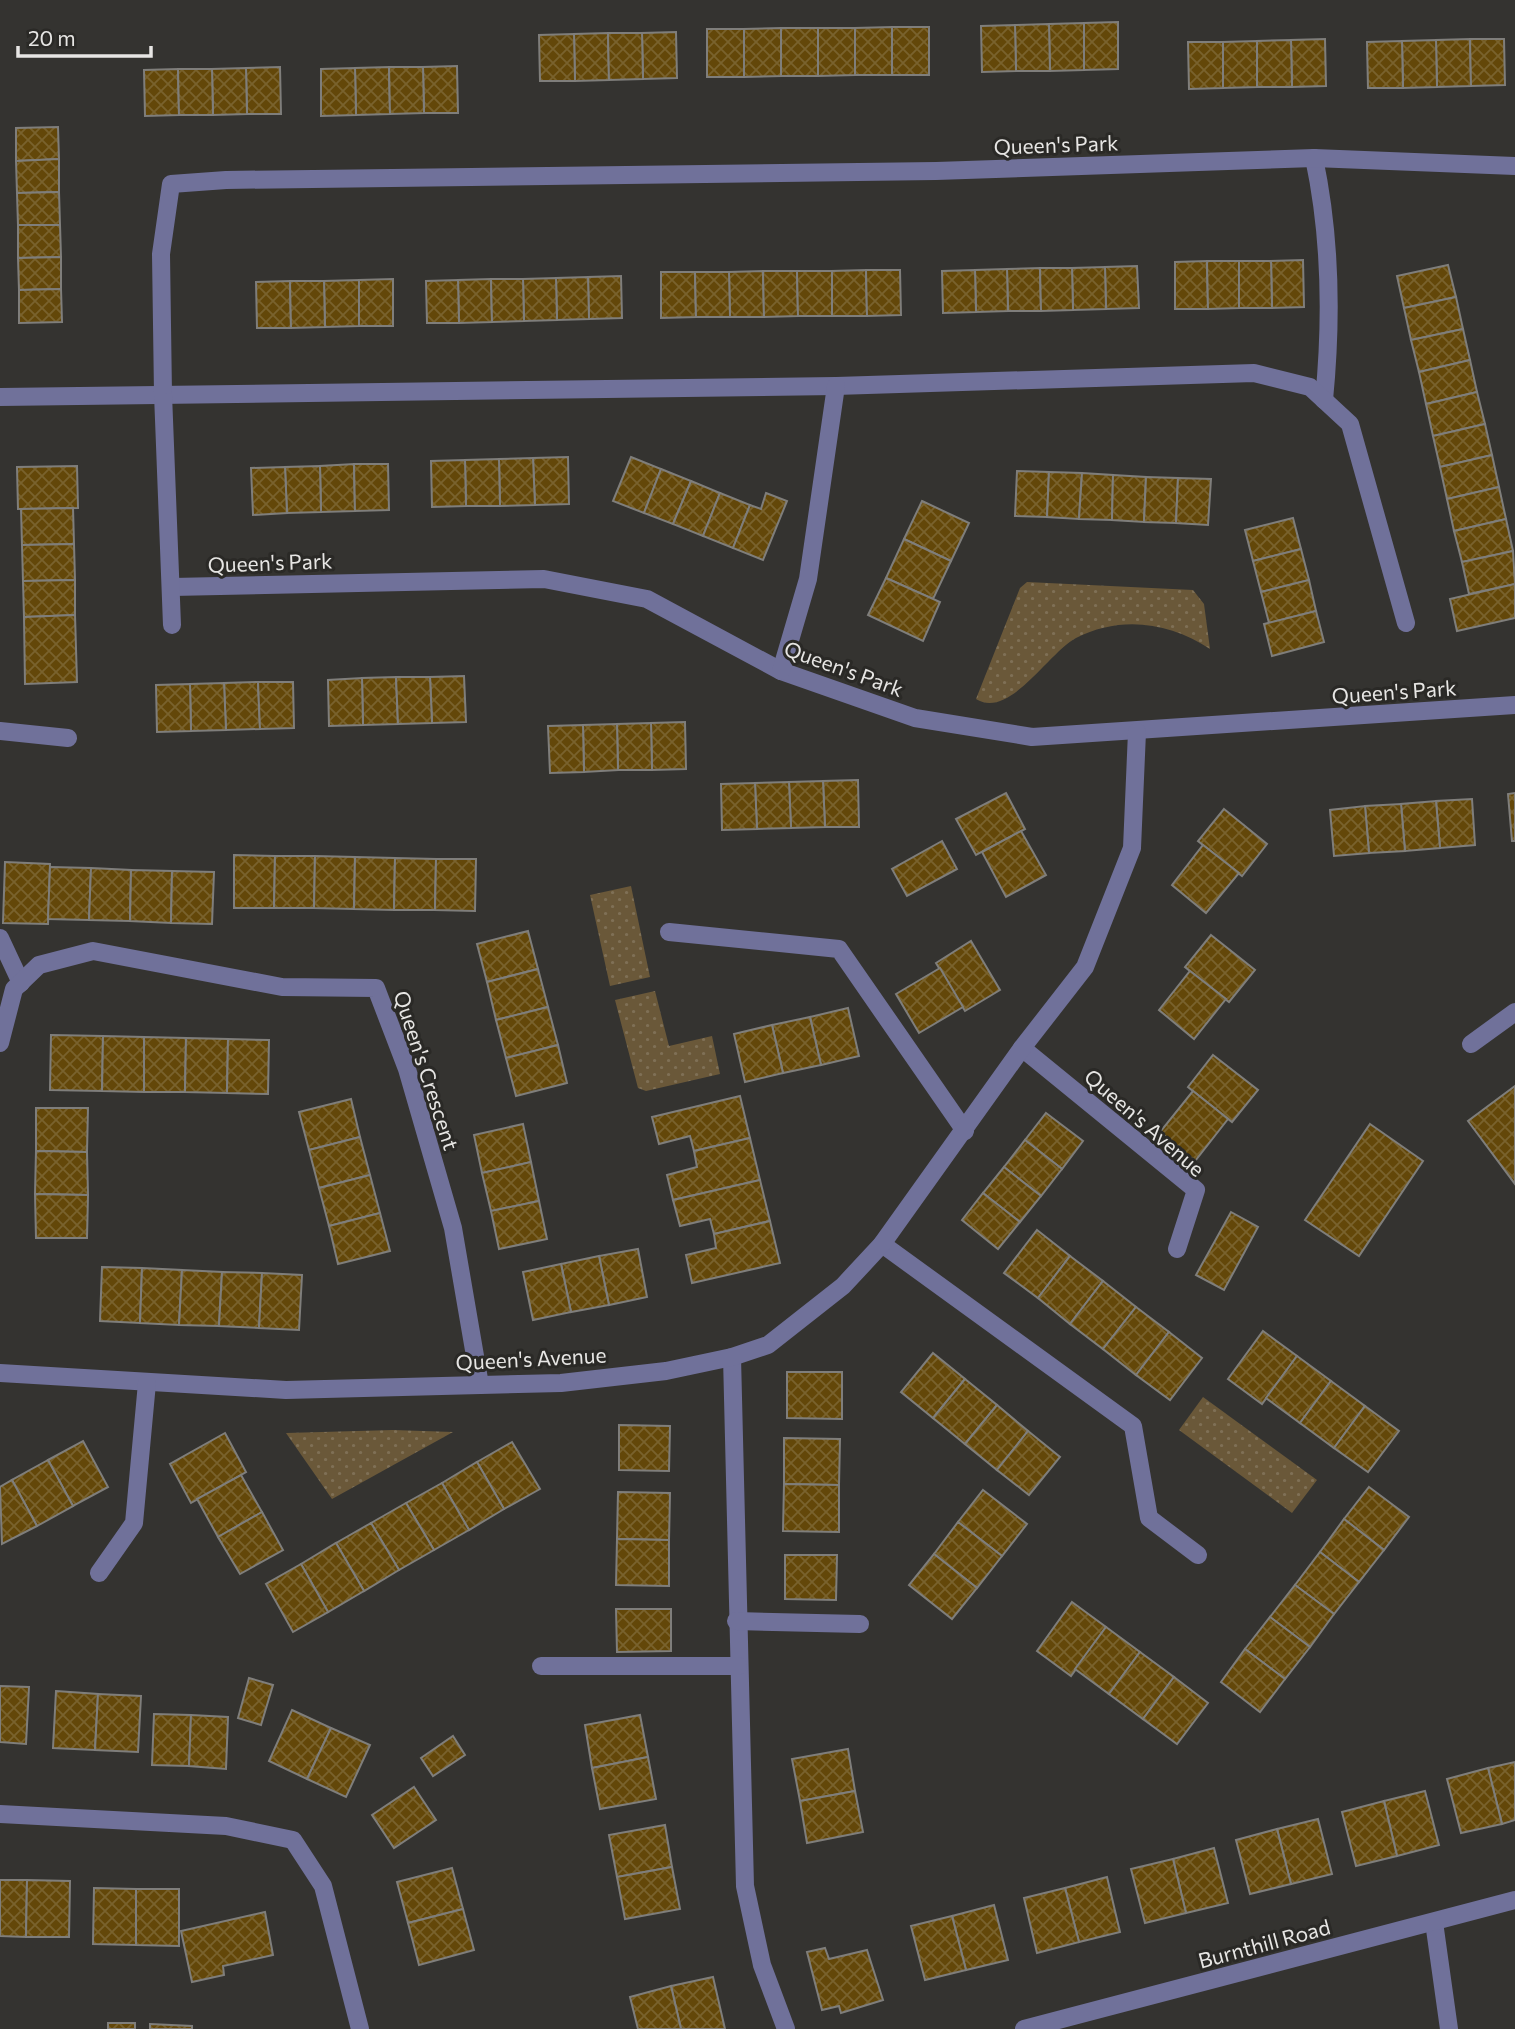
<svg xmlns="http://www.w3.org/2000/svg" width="1515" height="2029" font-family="Commissioner,sans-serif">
  <defs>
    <pattern id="grass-dots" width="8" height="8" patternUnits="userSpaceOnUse" patternTransform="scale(1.75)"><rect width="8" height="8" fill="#6a5839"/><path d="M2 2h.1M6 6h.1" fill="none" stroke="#7f7056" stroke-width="1.8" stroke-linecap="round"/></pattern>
    <pattern id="building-cross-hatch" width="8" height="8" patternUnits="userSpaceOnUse" patternTransform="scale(1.75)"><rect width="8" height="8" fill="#634709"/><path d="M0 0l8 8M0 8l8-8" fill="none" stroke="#79622d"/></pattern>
  </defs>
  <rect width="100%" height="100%" fill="#343330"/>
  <g fill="url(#grass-dots)">
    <path d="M1027,582L1193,590L1204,604L1210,649C1170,622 1120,615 1076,638C1048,653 1009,720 976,699L1020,588Z"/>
    <polygon points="631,886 650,977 610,986 590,895"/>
    <polygon points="655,991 669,1046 712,1036 720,1074 646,1091 638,1088 615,1000"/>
    <polygon points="1203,1397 1317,1480 1292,1513 1179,1430"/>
    <polygon points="393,1430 453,1432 332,1499 286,1433"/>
  </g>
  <g fill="url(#building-cross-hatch)" stroke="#7f7e7b" stroke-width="2">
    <polygon points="1118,22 1118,69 1084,70 1084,23"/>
    <polygon points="1084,23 1084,70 1050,71 1049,24"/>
    <polygon points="1049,24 1050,71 1016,71 1015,25"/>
    <polygon points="1015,25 1016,71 982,72 981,26"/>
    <polygon points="892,27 892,75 855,75 855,28"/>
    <rect x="892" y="27" width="37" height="48"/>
    <polygon points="781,28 781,76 744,77 744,29"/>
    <rect x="781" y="28" width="37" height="48"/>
    <polygon points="818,28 855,28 855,75 818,76"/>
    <rect x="707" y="29" width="37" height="48"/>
    <polygon points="676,32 677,78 643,79 642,33"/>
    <polygon points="608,33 609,80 575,81 574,34"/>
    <polygon points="608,33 642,33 643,79 609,80"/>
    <polygon points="574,34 575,81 540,81 539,35"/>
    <polygon points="1325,39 1326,86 1292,87 1291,40"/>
    <polygon points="1470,39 1471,86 1437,87 1436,40"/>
    <polygon points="1470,39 1504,39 1505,85 1471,86"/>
    <polygon points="1291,40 1292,87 1257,87 1257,41"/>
    <polygon points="1436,40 1437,87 1403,88 1402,41"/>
    <polygon points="1257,41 1257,87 1223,88 1223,42"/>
    <polygon points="1402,41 1403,88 1368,88 1367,42"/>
    <polygon points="1188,42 1223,42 1223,88 1189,89"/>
    <polygon points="457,66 458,113 424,113 423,67"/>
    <polygon points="280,67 281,114 247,114 246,68"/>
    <polygon points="389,67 390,114 356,115 355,68"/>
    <polygon points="389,67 423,67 424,113 390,114"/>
    <polygon points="246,68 247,114 213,115 212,69"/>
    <polygon points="355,68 356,115 321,116 321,69"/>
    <polygon points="178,69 179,115 145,116 144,70"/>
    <polygon points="178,69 212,69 213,115 179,115"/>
    <polygon points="58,127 59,159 16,161 16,128"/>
    <polygon points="59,159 59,192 17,193 16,161"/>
    <polygon points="59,192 60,225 18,225 17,193"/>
    <polygon points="18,225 60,225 61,257 18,258"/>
    <polygon points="61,257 61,289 19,290 18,258"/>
    <polygon points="1303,260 1304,307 1272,308 1271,261"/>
    <polygon points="1207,261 1208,309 1175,309 1175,262"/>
    <polygon points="1207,261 1239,261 1239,308 1208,309"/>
    <polygon points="1239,261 1271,261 1272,308 1239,308"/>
    <polygon points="1448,265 1456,297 1404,308 1397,276"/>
    <polygon points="1137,266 1139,308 1106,309 1105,267"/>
    <polygon points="1105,267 1106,309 1073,310 1072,268"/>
    <polygon points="1040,268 1041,311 1008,311 1007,269"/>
    <polygon points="1040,268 1072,268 1073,310 1041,311"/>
    <polygon points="1007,269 1008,311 976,312 975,270"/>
    <polygon points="866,270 867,316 832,316 832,271"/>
    <polygon points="866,270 900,270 901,315 867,316"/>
    <polygon points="975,270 976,312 943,313 942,271"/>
    <polygon points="763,271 764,317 730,317 729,272"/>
    <polygon points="763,271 797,271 798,316 764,317"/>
    <polygon points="797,271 832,271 832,316 798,316"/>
    <polygon points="661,272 695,272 696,317 661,318"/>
    <polygon points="695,272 729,272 730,317 696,317"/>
    <polygon points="621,276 622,318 589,319 588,277"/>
    <polygon points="588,277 589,319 557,320 556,278"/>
    <polygon points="556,278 557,320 524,321 523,279"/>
    <polygon points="393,279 393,326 359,326 359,280"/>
    <polygon points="491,279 492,322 459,323 458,280"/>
    <polygon points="491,279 523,279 524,321 492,322"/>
    <polygon points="359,280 359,326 325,327 324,281"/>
    <polygon points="458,280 459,323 427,323 426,281"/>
    <polygon points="290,281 291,328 257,328 256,282"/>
    <polygon points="290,281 324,281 325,327 291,328"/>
    <polygon points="61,289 62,322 19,323 19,290"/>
    <polygon points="1456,297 1463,329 1411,340 1404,308"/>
    <polygon points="1463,329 1470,360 1419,372 1411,340"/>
    <polygon points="1470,360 1477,392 1426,404 1419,372"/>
    <polygon points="1477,392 1485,424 1433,436 1426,404"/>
    <polygon points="1485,424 1492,455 1440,467 1433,436"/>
    <polygon points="1492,455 1499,487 1447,499 1440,467"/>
    <polygon points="568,457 569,504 535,505 533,458"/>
    <polygon points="631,457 661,469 644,513 613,501"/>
    <polygon points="533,458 535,505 500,506 499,459"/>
    <polygon points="499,459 500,506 466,506 465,460"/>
    <polygon points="465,460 466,506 432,507 431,461"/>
    <polygon points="354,464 355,511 321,512 320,466"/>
    <polygon points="354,464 388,464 389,510 355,511"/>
    <polygon points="77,466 78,508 18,509 17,467"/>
    <polygon points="320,466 321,512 287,513 285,467"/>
    <polygon points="285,467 287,513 253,515 251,468"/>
    <polygon points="661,469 691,481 673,524 644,513"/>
    <polygon points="1017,471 1049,472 1047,517 1015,516"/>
    <polygon points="1049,472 1082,473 1079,519 1047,517"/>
    <polygon points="1082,473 1113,475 1112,520 1079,519"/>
    <polygon points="1113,475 1146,477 1144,522 1112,520"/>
    <polygon points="1146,477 1178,478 1176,523 1144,522"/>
    <polygon points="1178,478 1211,479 1208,525 1176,523"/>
    <polygon points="691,481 720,493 703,536 673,524"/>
    <polygon points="1499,487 1506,519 1454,531 1447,499"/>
    <polygon points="720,493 750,505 733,548 703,536"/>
    <polygon points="766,493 787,501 763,560 733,548 750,505 761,509"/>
    <polygon points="922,501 969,523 951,561 904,539"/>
    <polygon points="73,508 74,544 22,545 21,509"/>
    <polygon points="1293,518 1301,549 1253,561 1245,530"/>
    <polygon points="1506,519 1513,551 1462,562 1454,531"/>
    <polygon points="904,539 951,561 933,599 886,578"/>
    <polygon points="74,544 75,580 23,581 22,545"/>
    <polygon points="1301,549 1309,580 1261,592 1253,561"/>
    <polygon points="1513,551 1515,584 1469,594 1462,562"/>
    <polygon points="886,578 940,602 923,641 868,615"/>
    <polygon points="75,580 75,615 24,617 23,581"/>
    <polygon points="1309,580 1316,611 1269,623 1261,592"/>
    <polygon points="1515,584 1515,618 1457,631 1450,599"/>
    <polygon points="1316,611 1324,642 1272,656 1264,624"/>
    <polygon points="75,615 77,682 25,684 24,617"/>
    <polygon points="464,676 466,722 432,723 430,677"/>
    <polygon points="396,677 398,724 363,725 362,678"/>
    <polygon points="396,677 430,677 432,723 398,724"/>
    <polygon points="362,678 363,725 329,726 328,680"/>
    <polygon points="258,682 260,729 226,730 224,683"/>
    <polygon points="258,682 293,682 294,728 260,729"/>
    <polygon points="224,683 226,730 191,731 190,684"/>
    <polygon points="190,684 191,731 157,732 156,685"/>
    <polygon points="685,722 686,769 652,770 651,723"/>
    <polygon points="651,723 652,770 618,770 617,724"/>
    <polygon points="617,724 618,770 584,772 583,725"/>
    <polygon points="583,725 584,772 550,773 548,726"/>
    <polygon points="858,780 859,827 825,827 823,781"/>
    <polygon points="823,781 825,827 791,828 789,782"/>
    <polygon points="789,782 791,828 757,829 755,783"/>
    <polygon points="755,783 757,829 722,830 721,784"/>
    <polygon points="1006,793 1025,829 976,855 956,819"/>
    <polygon points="1515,793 1515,841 1512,841 1508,794"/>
    <polygon points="1472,799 1475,845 1440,848 1436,801"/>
    <polygon points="1436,801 1440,848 1405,851 1401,804"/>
    <polygon points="1401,804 1405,851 1369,853 1365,806"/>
    <polygon points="1365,806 1369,853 1334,856 1330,810"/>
    <polygon points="1224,809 1267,844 1242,876 1198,841"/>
    <polygon points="1021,831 1046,875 1006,897 982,852"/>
    <polygon points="942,841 957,869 907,896 892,869"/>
    <polygon points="1203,845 1239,873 1206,913 1172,885"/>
    <polygon points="234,855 275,856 274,908 234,908"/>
    <polygon points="275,856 315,856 314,908 274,908"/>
    <polygon points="315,856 355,857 354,909 314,908"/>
    <polygon points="355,857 395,858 394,910 354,909"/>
    <polygon points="395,858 436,859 435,910 394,910"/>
    <polygon points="436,859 476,859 475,911 435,910"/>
    <polygon points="5,862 50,864 48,924 3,923"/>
    <polygon points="50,867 91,868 89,920 48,919"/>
    <polygon points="91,868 131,870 130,921 89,920"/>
    <polygon points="131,870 172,871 171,923 130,921"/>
    <polygon points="172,871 214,872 212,924 171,923"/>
    <polygon points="528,931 538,969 487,982 477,944"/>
    <polygon points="1211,935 1255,970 1229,1002 1185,967"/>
    <polygon points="971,941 1000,990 965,1011 936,963"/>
    <polygon points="940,968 963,1007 919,1033 896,994"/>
    <polygon points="538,969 548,1007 496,1020 487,982"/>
    <polygon points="1190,971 1226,999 1194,1039 1159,1010"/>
    <polygon points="548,1007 558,1045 506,1058 496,1020"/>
    <polygon points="848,1008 859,1056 821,1065 810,1017"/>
    <polygon points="810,1017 821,1065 783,1073 772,1025"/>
    <polygon points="772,1025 783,1073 745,1082 734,1034"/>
    <polygon points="51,1035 103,1036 102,1091 50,1090"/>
    <polygon points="103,1036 144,1037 144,1092 102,1091"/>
    <polygon points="144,1037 186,1038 185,1092 144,1092"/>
    <polygon points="186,1038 228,1039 227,1093 185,1092"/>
    <polygon points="228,1039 269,1040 268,1094 227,1093"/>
    <polygon points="558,1045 567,1083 516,1096 506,1058"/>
    <polygon points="1213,1055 1258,1090 1232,1122 1188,1087"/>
    <polygon points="1515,1086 1515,1184 1468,1121"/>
    <polygon points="1193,1091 1228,1119 1195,1161 1160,1132"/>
    <polygon points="740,1096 750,1138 694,1151 690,1136 659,1144 652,1117"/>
    <polygon points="351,1099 360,1137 309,1150 299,1112"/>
    <polygon points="36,1108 88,1108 87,1152 36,1151"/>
    <polygon points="1046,1113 1083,1141 1062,1169 1025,1140"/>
    <polygon points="523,1124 531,1162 482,1173 474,1135"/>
    <polygon points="1370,1124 1423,1161 1359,1256 1305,1220"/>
    <polygon points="360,1137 370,1175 319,1188 309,1150"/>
    <polygon points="750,1138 760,1180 673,1200 667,1175 697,1167 694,1151"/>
    <polygon points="1025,1140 1062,1169 1041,1196 1004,1167"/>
    <polygon points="36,1151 87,1152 88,1195 35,1194"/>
    <polygon points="531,1162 539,1201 491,1211 482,1173"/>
    <polygon points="1004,1167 1041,1196 1020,1222 983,1193"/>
    <polygon points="370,1175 380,1213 329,1226 319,1188"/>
    <polygon points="760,1180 770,1221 714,1234 710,1219 680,1226 673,1200"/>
    <polygon points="983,1193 1020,1222 998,1249 962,1220"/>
    <polygon points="35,1194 88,1195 87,1238 36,1238"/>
    <polygon points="539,1201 547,1239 499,1249 491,1211"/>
    <polygon points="1231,1212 1258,1227 1224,1290 1196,1275"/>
    <polygon points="380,1213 390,1251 338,1264 329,1226"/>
    <polygon points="770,1221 780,1263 692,1283 686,1255 716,1248 714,1234"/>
    <polygon points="1037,1230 1070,1256 1038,1298 1004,1273"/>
    <polygon points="638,1249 647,1297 609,1305 599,1256"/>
    <polygon points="599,1256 609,1305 571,1312 561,1264"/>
    <polygon points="1070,1256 1103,1281 1070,1324 1038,1298"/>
    <polygon points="561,1264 571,1312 533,1320 523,1272"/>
    <polygon points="102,1267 142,1268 140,1323 100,1321"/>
    <polygon points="142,1268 182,1270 179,1325 140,1323"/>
    <polygon points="182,1270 222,1272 219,1326 179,1325"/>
    <polygon points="222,1272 262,1273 259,1328 219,1326"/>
    <polygon points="262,1273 302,1275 299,1330 259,1328"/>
    <polygon points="1103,1281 1136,1307 1103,1349 1070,1324"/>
    <polygon points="1136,1307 1169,1332 1136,1375 1103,1349"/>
    <polygon points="1263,1331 1297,1356 1262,1404 1228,1379"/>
    <polygon points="1169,1332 1202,1358 1170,1400 1136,1375"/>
    <polygon points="933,1353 965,1379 933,1418 901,1392"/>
    <polygon points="1297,1356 1331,1381 1300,1423 1266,1398"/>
    <polygon points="787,1372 842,1372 842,1419 787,1418"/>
    <polygon points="965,1379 997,1405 965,1444 933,1418"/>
    <polygon points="1331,1381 1365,1406 1334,1448 1300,1423"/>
    <polygon points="997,1405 1028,1431 997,1470 965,1444"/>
    <polygon points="1365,1406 1399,1431 1368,1472 1334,1448"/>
    <polygon points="619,1425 670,1426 669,1471 619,1470"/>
    <polygon points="1028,1431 1060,1457 1029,1495 997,1470"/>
    <polygon points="225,1433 246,1472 191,1503 170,1464"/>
    <polygon points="784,1438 840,1439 839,1485 784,1484"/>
    <polygon points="83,1441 108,1487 73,1506 48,1460"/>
    <polygon points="512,1442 540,1489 504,1509 477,1462"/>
    <polygon points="48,1460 73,1506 37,1526 12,1480"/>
    <polygon points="477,1462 504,1509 469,1530 442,1483"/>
    <polygon points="241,1475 262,1512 218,1537 197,1499"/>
    <polygon points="12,1480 37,1526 2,1544 0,1487"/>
    <polygon points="442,1483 469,1530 434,1550 406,1503"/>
    <polygon points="784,1484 839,1485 839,1532 783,1531"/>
    <polygon points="1369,1487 1409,1517 1384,1550 1344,1519"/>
    <polygon points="983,1490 1027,1524 1002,1556 958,1522"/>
    <polygon points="618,1492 670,1493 669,1540 617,1539"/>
    <polygon points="406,1503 434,1550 399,1570 371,1523"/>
    <polygon points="262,1512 283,1550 240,1574 218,1537"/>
    <polygon points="1344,1519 1384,1550 1359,1582 1320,1552"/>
    <polygon points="958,1522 1002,1556 977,1588 934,1554"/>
    <polygon points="371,1523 399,1570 364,1591 336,1543"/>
    <polygon points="617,1539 669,1540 669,1586 616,1585"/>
    <polygon points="336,1543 364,1591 328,1612 301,1564"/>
    <polygon points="1320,1552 1359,1582 1334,1614 1295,1585"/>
    <polygon points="934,1554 977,1588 952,1619 909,1585"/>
    <polygon points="785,1555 837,1555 836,1600 785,1599"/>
    <polygon points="301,1564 328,1612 293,1632 266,1584"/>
    <polygon points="1295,1585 1334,1614 1310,1647 1270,1617"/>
    <polygon points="1072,1602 1106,1627 1071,1676 1037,1651"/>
    <polygon points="616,1609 671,1609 671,1651 617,1652"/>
    <polygon points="1270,1617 1310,1647 1285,1679 1245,1649"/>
    <polygon points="1106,1627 1140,1652 1109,1694 1075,1669"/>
    <polygon points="1245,1649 1285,1679 1260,1712 1221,1682"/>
    <polygon points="1140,1652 1174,1677 1143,1719 1109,1694"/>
    <polygon points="1174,1677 1208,1703 1177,1744 1143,1719"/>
    <polygon points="249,1678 273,1685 261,1725 238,1718"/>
    <polygon points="0,1686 29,1687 26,1744 0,1742"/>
    <polygon points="56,1691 98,1694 95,1750 53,1748"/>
    <polygon points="98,1694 141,1696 138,1752 95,1750"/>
    <polygon points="292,1710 331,1728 307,1779 269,1761"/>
    <polygon points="154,1714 191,1715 189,1766 152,1765"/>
    <polygon points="191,1715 228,1717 226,1769 189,1766"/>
    <polygon points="640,1715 648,1757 592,1768 585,1725"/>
    <polygon points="331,1728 370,1745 346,1797 307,1779"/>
    <polygon points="453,1736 465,1755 433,1776 421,1758"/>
    <polygon points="848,1749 855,1791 800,1801 792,1759"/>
    <polygon points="648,1757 656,1799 600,1809 592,1768"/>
    <polygon points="1515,1762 1515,1820 1502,1824 1488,1768"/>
    <polygon points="1488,1768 1502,1824 1461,1833 1447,1779"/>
    <polygon points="414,1787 436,1820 394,1848 372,1815"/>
    <polygon points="855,1791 863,1832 807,1843 800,1801"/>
    <polygon points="1425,1791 1439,1845 1397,1856 1384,1801"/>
    <polygon points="1384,1801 1397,1856 1356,1866 1342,1812"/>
    <polygon points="1318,1819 1332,1874 1291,1884 1277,1829"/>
    <polygon points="665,1825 672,1867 617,1877 609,1835"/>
    <polygon points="1277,1829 1291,1884 1250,1894 1236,1840"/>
    <polygon points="1214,1848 1228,1903 1186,1913 1173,1859"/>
    <polygon points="1173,1859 1186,1913 1145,1923 1131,1869"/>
    <polygon points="672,1867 680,1909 625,1919 617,1877"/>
    <polygon points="452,1868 463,1909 408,1923 397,1882"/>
    <polygon points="1107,1877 1120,1932 1079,1942 1065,1888"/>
    <polygon points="0,1880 27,1880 26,1937 0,1936"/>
    <polygon points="27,1880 70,1881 69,1937 26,1937"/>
    <polygon points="94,1888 136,1889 136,1945 93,1944"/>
    <polygon points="1065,1888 1079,1942 1037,1953 1024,1898"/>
    <polygon points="136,1889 179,1889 179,1946 136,1945"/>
    <polygon points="994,1905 1008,1960 966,1970 952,1916"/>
    <polygon points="463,1909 474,1950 419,1965 408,1923"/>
    <polygon points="265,1912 273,1955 223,1966 224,1975 192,1982 181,1931"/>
    <polygon points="952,1916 966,1970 925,1980 911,1926"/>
    <polygon points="825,1948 829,1959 867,1950 883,2000 841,2013 839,2006 822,2010 807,1952"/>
    <polygon points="713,1977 725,2029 681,2029 671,1986"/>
    <polygon points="671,1986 681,2029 638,2029 630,1997"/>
    <rect x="108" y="2023" width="27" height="6"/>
    <polygon points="150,2024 192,2026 192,2029 150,2029"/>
  </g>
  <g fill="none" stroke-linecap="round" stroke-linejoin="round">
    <g stroke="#70719a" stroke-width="18">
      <path d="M1314,158C1331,238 1332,318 1324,400"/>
      <polyline points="0,397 836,386 1254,373 1310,387 1350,424 1406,623"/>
      <polyline points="172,587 544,579 647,599 781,671 915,718 1032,737 1515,705"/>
      <polyline points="172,625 163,394 161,254 171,184 226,180 936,171 1314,158 1515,166"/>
      <polyline points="781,671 808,579 836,386"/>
      <polyline points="0,731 68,738"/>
      <polyline points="669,932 839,949 965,1131"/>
      <polyline points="0,938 21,983"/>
      <polyline points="0,1043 14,989 39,965 93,951 282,987 376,988 407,1069 453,1228 480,1385"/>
      <polyline points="1471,1044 1515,1012"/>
      <polyline points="1022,1048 1196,1190 1177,1249"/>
      <polyline points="882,1244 1133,1426 1149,1518 1198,1555"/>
      <polyline points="732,1357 745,1886 762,1965 786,2029"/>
      <polyline points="0,1373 286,1390 561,1383 666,1371 732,1357 768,1345 843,1286 882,1244 1022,1048 1085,967 1132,848 1137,732"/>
      <polyline points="99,1573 134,1523 147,1383"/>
      <polyline points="736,1621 860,1624"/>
      <polyline points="541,1666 738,1666"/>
      <polyline points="0,1814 226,1826 293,1840 323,1886 360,2029"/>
      <polyline points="1434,1922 1449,2029"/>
      <polyline points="1024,2029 1515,1900"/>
    </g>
  </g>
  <g text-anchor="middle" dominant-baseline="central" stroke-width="6" stroke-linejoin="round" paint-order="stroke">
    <g font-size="21" fill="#e7e6e4" stroke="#2a2926">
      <text transform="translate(1056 144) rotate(-2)">Queen's Park</text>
      <text transform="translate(270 562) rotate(-2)">Queen's Park</text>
      <text transform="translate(844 668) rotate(20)">Queen's Park</text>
      <text transform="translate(1394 691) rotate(-4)">Queen's Park</text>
      <text transform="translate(427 1070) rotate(72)">Queen's Crescent</text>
      <text transform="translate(1145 1122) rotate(41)">Queen's Avenue</text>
      <text transform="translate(531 1358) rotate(-3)">Queen's Avenue</text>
      <text transform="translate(1264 1943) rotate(-15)">Burnthill Road</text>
    </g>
  </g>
  <path d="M18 46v10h133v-10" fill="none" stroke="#e7e6e4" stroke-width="3.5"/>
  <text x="28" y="46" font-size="21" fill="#e7e6e4" stroke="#2a2926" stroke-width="5" paint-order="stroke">20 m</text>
</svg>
